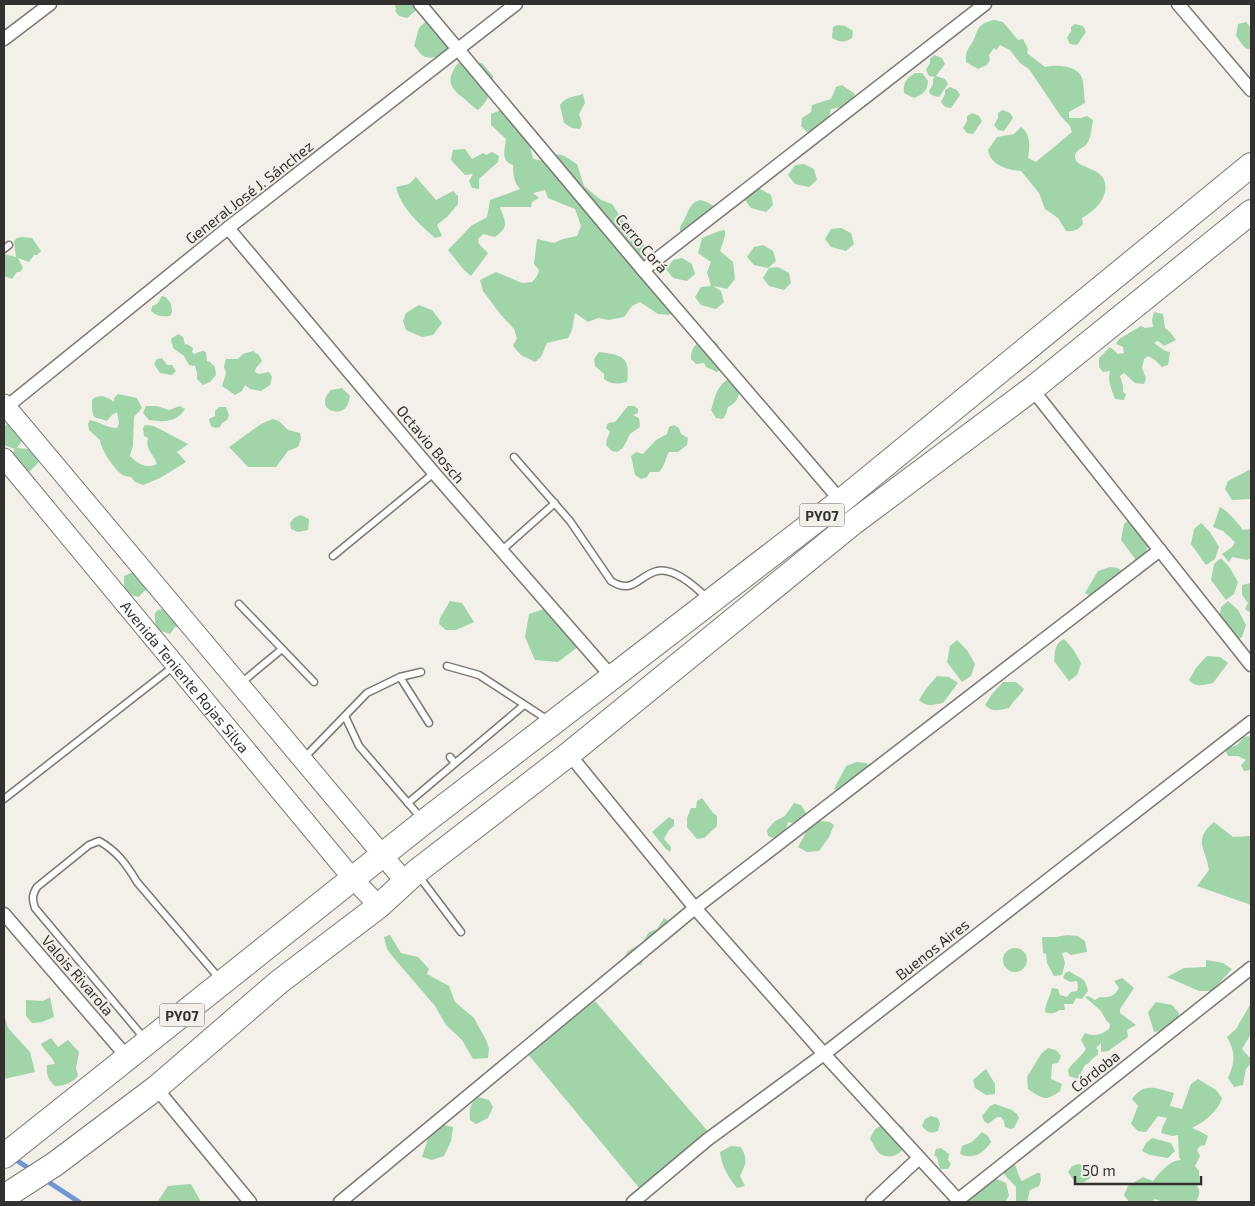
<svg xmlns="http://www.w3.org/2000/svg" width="1255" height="1206" font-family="'Exo 2',sans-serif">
  <rect width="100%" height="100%" fill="#f3efe9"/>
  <g fill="#a0d5a9">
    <polygon points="395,4 418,4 419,8 407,18 399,16 395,11 396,10"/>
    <path d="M994,20L1003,22L1018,40L1023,39L1028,49L1027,53L1045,67C1058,64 1081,65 1083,82C1084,89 1084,96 1085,103L1069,112V118H1081L1087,116L1093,120C1091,128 1092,139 1085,146C1081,149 1075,150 1075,157C1076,171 1110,165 1105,192C1102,204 1092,212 1082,218L1083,224C1079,229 1074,232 1066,231L1058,218L1045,209L1039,193L1021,171C1008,170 990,165 988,150L997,137L1014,134L1021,127C1031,134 1030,147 1028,158L1036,162L1072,132L1070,126L1060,115L1029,69L1020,63L1010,50L1000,45L996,50L994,48L989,55L990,60L987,65L978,69L966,62C965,49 970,48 975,37C979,25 982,23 994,20Z"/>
    <path d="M425,22H441L450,47C446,54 433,61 423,56C420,54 417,48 414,46L419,28Z"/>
    <polygon points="1246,22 1251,28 1251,50 1245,48 1236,36 1238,24"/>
    <polygon points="1075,24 1083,26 1086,32 1077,45 1070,44 1067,38 1071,31 1071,27"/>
    <path d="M838,25L845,26L853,31L852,38C845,43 840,42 832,38L833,27Z"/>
    <path d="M934,55L942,58L945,64L936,76L945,79L948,84L939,97C934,96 930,96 929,91L933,84V79L935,77L929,76L926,70L930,63V59Z"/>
    <path d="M458,63L469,64L482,63L493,76C493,91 488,101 478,110C471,106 468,101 462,97C448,86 447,78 458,63Z"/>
    <path d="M915,73H922L928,81C927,91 924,94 914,98L904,93C903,82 906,79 915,73Z"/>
    <path d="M842,85L855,94C850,106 843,107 831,109L829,118L818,125V134L807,132L801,126L802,118L811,112L812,105L831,99L836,87Z"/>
    <polygon points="950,87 957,90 960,95 951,108 945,107 941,102 945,94 945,90"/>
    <path d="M583,94L585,103L579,114L582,124L580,129L572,128L564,123L560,105C566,96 574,97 583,94Z"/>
    <path d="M514,106L519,110V134L529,142L533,159L545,161C559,149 564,156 577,164L584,186L601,200L612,204L636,240L645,245L644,260L653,277C665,281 675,293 679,306L670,315L658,314L640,302L632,306L624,317L609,320L598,318L588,322L575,313L572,330L568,338L547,343L541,357L535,362L521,355L513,346L517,338L514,329L501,315L483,291L480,280L496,272L522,283L532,282L537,276L539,270L534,264L537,239L554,243L563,239L577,236L581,226L575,209L548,198L545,190L533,193L539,198L532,202L531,207H500C505,222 510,226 495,237L483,234L478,239L479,244L488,253L471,276L464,270L448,250L471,226L487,217L490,200L520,189C514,182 513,175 513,165C500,161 505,150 506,139L491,125V114L503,109Z"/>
    <polygon points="1003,110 1010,113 1013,118 1004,131 998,130 994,125 998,118 998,113"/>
    <polygon points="972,113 979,116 982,121 973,134 967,133 963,128 967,121 967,116"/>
    <polygon points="465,149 472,159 483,153 486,155 492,152 499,156 498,162 479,179 479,189 472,188 469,181 473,174 465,175 451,160 453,150"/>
    <polygon points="804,164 814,169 817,180 809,187 795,184 788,175 795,165"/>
    <path d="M416,177L436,200L453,191L458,196V204L448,216L437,225L442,236L435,238C419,223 402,210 396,187L409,184Z"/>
    <polygon points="760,189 771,195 773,205 766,212 751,208 745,200 751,190"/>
    <path d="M700,200L707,202L715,207L704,220L700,217L686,237L680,232C680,223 682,225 685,218C689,210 690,203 700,200Z"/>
    <polygon points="841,228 851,233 854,244 846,251 831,247 825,239 831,229"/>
    <polygon points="725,230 725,236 720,251 733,262 735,279 727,289 713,286 721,291 724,302 716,309 701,305 695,297 701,287 711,286 707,272 711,262 698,253 702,238 719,231"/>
    <polygon points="22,237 32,238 41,251 37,255 34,255 29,262 18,258 23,268 20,272 17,272 12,279 4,276 4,254 16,257 14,241 17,238"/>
    <polygon points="763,245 773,251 776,261 768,268 754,265 747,257 754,247"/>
    <polygon points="682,258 692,264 695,274 687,281 673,278 666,269 673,260"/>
    <polygon points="778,267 789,273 791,283 784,290 769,286 763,278 769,268"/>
    <path d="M162,296L166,297L171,304L172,312L170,316C162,317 157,316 151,311L152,306L157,304Z"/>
    <polygon points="419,305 432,310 442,323 433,335 422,337 406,330 403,321 406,313"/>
    <path d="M1154,312L1163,314L1165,328L1170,332L1176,340L1164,346L1158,341L1154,343L1165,351L1170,352L1168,365L1162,367L1155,360L1148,356L1144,359L1142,368L1146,378L1144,384L1135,383L1124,373L1120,376L1123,386V392L1126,394L1124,400L1115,399C1112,389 1107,382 1110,371L1103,372L1099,367V358L1110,347L1118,354L1124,353L1123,347L1116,344L1119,339L1141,326L1145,328L1153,327L1152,320Z"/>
    <polygon points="178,334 183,337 185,345 187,344 193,348 192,352 194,354 202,351 206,352 207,361 210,362 215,367 216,375 210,382 203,385 197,379 197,373 195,366 189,365 184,356 173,348 171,339"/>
    <path d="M710,338L717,343L726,359L722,369L717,372L706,367L704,363L696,364L691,359C691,345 698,342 710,338Z"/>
    <polygon points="253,351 259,355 262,361 256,368 255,372 259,374 269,372 272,377 270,385 261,391 250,389 245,385 242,391 235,395 222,386 226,373 224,367 226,359 238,359 243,354"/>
    <path d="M599,352C621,355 631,356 627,382C618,384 612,385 604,379V374L595,366L594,359Z"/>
    <polygon points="162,358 167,365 172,365 176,371 172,375 160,373 154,364 157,359"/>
    <path d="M727,380H732L740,389C738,398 737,403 728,407L726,414L723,419L716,418L711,410C715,398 716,387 727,380Z"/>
    <path d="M342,388L350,396C349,401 348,407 343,410C336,414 324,410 325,401C325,397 328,393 331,390Z"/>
    <path d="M118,394L137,398L142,408L134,417L133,445L130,456C138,464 146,469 157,464C154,454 145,450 148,438L144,436L143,428L145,425L154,426L188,444L177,452L186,462L160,478L143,485L135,482L131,477C131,477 123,476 123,475C115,471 100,448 100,440L89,430L88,424L90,420C100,422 107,428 117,428L119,423L117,412L112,415L107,421L94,417L92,410V400C99,393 108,397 114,402V398Z"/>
    <path d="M146,406H157L169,410L180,406L185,409C176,423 164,422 149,420L143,413Z"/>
    <polygon points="628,406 634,406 638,409 638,413 633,415 639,418 640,427 630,434 623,448 617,452 612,451 606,445 607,439 610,432 606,428 608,423 615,422"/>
    <polygon points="219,407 226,407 229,415 227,420 222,423 220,427 215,428 211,426 209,419 215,416 215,411"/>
    <polygon points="273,419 279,421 288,430 300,433 301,439 298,447 288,451 276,467 248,467 229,447 261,424"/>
    <polygon points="9,424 25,442 21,442 17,448 30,449 39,462 28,473 13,456 13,452 15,449 4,445 4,425"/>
    <path d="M674,425L679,428L681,434L688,438L687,445L678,452H669C665,459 665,466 659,472H650L647,477L641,479L635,475L631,456L636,452L643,454L656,440L667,434L669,427Z"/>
    <polygon points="1251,469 1251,499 1232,500 1225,489 1228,481"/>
    <path d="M1220,507C1228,511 1237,522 1243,530L1251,529V558L1247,560L1232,557L1229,562L1222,554L1232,547L1235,542L1223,531L1213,527Z"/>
    <polygon points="300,515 309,519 308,530 298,532 291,529 290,523 294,518"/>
    <polygon points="1131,518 1149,543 1145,554 1136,560 1121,540 1124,524"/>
    <polygon points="1201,523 1210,532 1219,547 1215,559 1206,565 1191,544 1194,529"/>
    <polygon points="1221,558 1230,568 1238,582 1234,594 1226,600 1211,580 1214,564"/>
    <polygon points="1110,567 1118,568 1122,571 1120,575 1095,598 1085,593 1098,571"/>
    <polygon points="133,572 139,574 151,587 148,590 144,591 139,597 127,594 124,586 124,576"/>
    <polygon points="1251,583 1251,613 1245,609 1248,603 1242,595 1242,585"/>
    <polygon points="450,601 462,603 474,622 456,630 446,630 439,624 440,618"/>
    <polygon points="1228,601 1238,610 1246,625 1242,637 1233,643 1219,622 1221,607"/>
    <polygon points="163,609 169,610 182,623 178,627 175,627 170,634 158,630 155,622 155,613 158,610"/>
    <polygon points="544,609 557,617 578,647 558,662 535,660 525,637 529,614"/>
    <path d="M1064,639L1073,649L1081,663L1077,675L1069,681L1054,661C1055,651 1055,643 1064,639Z"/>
    <polygon points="957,640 967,650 975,664 971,676 962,682 947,662 950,646"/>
    <path d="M1207,656L1220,657L1228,663L1213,683C1204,685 1196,688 1189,680L1196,668Z"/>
    <path d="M937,676L949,677L958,683L943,703C933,705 926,707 919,700L926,689Z"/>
    <path d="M1003,682H1016L1024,689C1020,696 1013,701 1009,708C1000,710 992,713 985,705L992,694Z"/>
    <polygon points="1251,736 1251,770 1244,771 1241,765 1246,760 1238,756 1228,756 1225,749 1237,745 1244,737"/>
    <polygon points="857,762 866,763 870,766 868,770 843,793 834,789 846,766"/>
    <polygon points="702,798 713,813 717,816 717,826 704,838 697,839 687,827 687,818 691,808 696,808 697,801"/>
    <polygon points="794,803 801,805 806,813 804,821 798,824 788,822 785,834 778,840 768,836 767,830 775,821 785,816"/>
    <polygon points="669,817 674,820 674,826 669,830 664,839 671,847 670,852 666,849 652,832"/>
    <polygon points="822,821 830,822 834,825 829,837 819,851 807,852 798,847 810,825"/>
    <path d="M1214,822L1233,837L1251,836V905L1197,886L1209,870C1206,847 1192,841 1214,822Z"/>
    <polygon points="664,918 668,921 667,931 647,952 641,965 634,965 623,960 628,951 642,943 649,932 657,929"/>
    <polygon points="390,935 401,953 418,957 429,969 427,974 449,986 455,1002 474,1018 486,1040 489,1049 488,1058 473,1059 462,1040 446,1025 435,1006 393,957 387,949 384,937"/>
    <polygon points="1067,935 1078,936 1085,941 1087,952 1071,955 1066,952 1062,953 1065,963 1062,975 1054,976 1047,963 1046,954 1043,953 1042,937 1056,937"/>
    <circle cx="1015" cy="960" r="12"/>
    <polygon points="1206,960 1223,963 1232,969 1212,991 1199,991 1167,977 1184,968 1206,967"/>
    <path d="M1069,971C1080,979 1085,976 1088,991L1082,999L1076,998L1073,1004H1064L1065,1010H1059C1055,1014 1051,1014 1045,1012C1045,1004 1050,997 1052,988L1058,989L1060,995L1067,997L1071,992L1077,991L1078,987L1077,981L1070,982L1063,978L1065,973Z"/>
    <path d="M1122,978L1134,988L1120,1009V1013L1136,1025L1127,1030L1128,1037L1108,1051L1101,1052V1043L1096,1048L1098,1050V1055C1092,1057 1091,1063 1085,1065L1078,1079L1069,1076L1068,1070C1073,1062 1080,1058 1086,1049L1081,1040L1085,1033C1094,1037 1101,1035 1109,1029L1110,1024L1106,1020L1101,1011L1085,997L1088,996L1095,1000L1100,997C1109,998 1115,996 1119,988L1114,981Z"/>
    <polygon points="50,997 54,1017 42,1022 32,1023 26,1016 26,1000 43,1001"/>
    <polygon points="595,1001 712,1136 640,1189 527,1053"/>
    <polygon points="1156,1002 1172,1005 1179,1013 1176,1028 1154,1032 1148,1012"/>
    <path d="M1251,1003V1034L1242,1049L1251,1059V1063L1246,1069L1243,1085L1234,1087L1228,1078C1235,1061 1236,1053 1227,1037L1236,1029Z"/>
    <polygon points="4,1014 8,1028 30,1052 35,1072 4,1079"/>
    <path d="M51,1038L58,1047L68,1040L79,1052L76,1068L78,1076C72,1083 64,1086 55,1086C48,1079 46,1075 47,1065L55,1064C52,1056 45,1052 41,1044Z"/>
    <path d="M1048,1048L1056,1050L1061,1056L1058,1063L1052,1064L1051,1079L1062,1084L1060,1091C1045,1102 1043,1099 1028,1089L1027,1077L1041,1054Z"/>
    <polygon points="986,1069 995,1084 995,1094 986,1095 975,1088 973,1080"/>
    <path d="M1198,1079L1216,1090L1222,1098C1218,1112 1204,1122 1192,1128L1201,1132L1208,1136L1205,1145L1200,1146L1197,1150L1200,1156L1195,1166L1199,1171V1181L1197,1186C1201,1192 1199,1196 1196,1202H1163L1155,1199L1152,1202H1129L1124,1195L1128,1186L1143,1177L1153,1181C1160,1172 1170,1160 1181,1160L1179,1157L1178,1135L1172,1136L1161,1133L1163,1126L1167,1118L1158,1116L1146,1132L1138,1131L1131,1124L1138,1106L1132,1099C1144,1082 1156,1088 1174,1093L1170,1106L1182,1109L1191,1084Z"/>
    <path d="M478,1097L489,1100L493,1107L488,1118L476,1124L470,1120C469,1109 470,1104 478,1097Z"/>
    <polygon points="995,1104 1012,1110 1017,1114 1019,1118 1014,1128 1010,1129 1005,1127 1004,1121 1001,1117 997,1117 988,1124 984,1121 982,1116 990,1106"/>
    <path d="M931,1116L938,1118L940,1124L938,1131C930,1134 927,1132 922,1126L925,1119Z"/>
    <path d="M892,1122L903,1127C904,1130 906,1132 906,1135C909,1150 892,1163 879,1153C875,1149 873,1143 870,1139C875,1126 879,1126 892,1122Z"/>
    <polygon points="444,1125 453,1127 451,1141 444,1156 432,1160 422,1157 430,1132"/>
    <path d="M982,1132L988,1136L991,1142C984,1153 973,1160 960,1154L962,1146L972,1142Z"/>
    <polygon points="1152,1138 1171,1143 1175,1151 1168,1158 1150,1155 1142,1151 1146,1143"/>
    <path d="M731,1146L741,1147C748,1159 746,1164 740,1176L745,1186L737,1188C728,1177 722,1167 720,1152Z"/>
    <polygon points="941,1148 949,1154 948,1160 951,1164 948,1169 940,1169 937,1157 934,1155 936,1149"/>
    <path d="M1009,1163L1015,1165C1018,1171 1018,1176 1022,1181L1037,1173H1040L1041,1180L1039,1186L1030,1190L1027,1202H1016V1187L1000,1170Z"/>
    <path d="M1079,1164L1085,1166L1088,1164L1092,1166L1093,1175C1087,1181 1084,1184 1075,1182L1068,1172L1072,1166Z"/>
    <polygon points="985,1174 1006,1183 1009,1196 1005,1202 970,1202 968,1199"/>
    <polygon points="191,1184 201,1202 159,1202 158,1201 168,1186"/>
  </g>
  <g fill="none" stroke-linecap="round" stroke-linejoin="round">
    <g stroke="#6f97d4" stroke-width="5">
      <polyline points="13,1158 33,1171"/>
      <polyline points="44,1179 79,1202"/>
    </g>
    <g stroke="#7b7873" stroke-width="9">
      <g id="lane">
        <polyline points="4,249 9,245"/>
        <path d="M514,457L570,521L611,581C633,595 638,576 657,571C674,567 697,588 708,599"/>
        <polyline points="502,550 555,503"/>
        <polyline points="333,556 434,473"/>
        <polyline points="239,604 314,682"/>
        <polyline points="447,666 479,675 548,720"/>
        <polyline points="400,677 429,723"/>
        <polyline points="241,683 282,649"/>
        <polyline points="345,716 359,746 421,818"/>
        <polyline points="450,757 455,763"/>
        <polyline points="304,758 367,693 400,677 421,672"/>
        <polyline points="4,799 174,666"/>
        <polyline points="408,803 524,705"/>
        <polyline points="418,875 461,932"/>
        <path d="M144,1038L35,908C32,899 32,895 37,887L89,845L99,841C117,851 127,865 137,882L219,978"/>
      </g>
    </g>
    <g stroke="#7b7873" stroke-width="15">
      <g id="street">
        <polyline points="420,4 643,270 841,501"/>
        <polyline points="1178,4 1251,90"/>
        <polyline points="4,39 50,4"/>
        <polyline points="228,228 434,473 612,677"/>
        <polyline points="643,270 985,4"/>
        <polyline points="1032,389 1251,665"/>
        <polyline points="4,409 228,228 516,4"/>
        <polyline points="569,754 695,908 824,1054 960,1202"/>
        <polyline points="4,914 128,1058"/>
        <polyline points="156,1088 250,1202"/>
        <polyline points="958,1200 1251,968"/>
        <polyline points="340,1202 695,908 1160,550"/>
        <polyline points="633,1202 707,1140 824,1054 1251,722"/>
        <polyline points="872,1202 919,1158"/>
      </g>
    </g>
    <g stroke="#7b7873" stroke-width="21">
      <g id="secondary">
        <polyline points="4,404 406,883"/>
        <path id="s1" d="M4,458L353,879L379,906"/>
      </g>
    </g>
    <g stroke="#7b7873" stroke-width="26">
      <g id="highway">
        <polyline points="4,1156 424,822 841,501 1251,165"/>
        <polyline points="4,1197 55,1164 156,1088 279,982 379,906 416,872 569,754 854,522 1032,389 1251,212"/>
      </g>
    </g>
    <use href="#lane" stroke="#fff" stroke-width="6"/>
    <use href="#street" stroke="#fff" stroke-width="12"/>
    <use href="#secondary" stroke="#fff" stroke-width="19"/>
    <use href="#highway" stroke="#fff" stroke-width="24"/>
  </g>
  <g text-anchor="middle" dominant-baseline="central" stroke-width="4" stroke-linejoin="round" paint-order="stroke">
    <g fill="#f3efe9" stroke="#6d6a67" stroke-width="1">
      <rect x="799.5" y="503.5" width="45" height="23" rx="4"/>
      <rect x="159.5" y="1003.5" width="45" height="23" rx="4"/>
    </g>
    <g font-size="14" font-weight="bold" fill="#33312f">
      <text x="822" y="515">PY07</text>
      <text x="182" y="1015">PY07</text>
    </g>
    <g font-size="15" fill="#33312f" stroke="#f3efe9">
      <text transform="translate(249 192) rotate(-38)">General José J. Sánchez</text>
      <text transform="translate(642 243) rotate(50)">Cerro Corá</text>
      <text transform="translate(431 444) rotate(50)">Octavio Bosch</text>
      <text stroke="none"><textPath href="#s1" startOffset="284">Avenida Teniente Rojas Silva</textPath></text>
      <text transform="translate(932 949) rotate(-38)">Buenos Aires</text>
      <text transform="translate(78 975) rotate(49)">Valois Rivarola</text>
      <text transform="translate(1095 1071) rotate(-38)">Córdoba</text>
    </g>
  </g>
  <rect width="1255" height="1206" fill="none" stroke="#33312f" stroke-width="10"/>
  <path d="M1075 1176v8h126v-8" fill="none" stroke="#33312f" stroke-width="2.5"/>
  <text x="1082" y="1176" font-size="15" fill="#33312f" stroke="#f3efe9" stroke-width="4" paint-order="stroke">50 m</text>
</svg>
